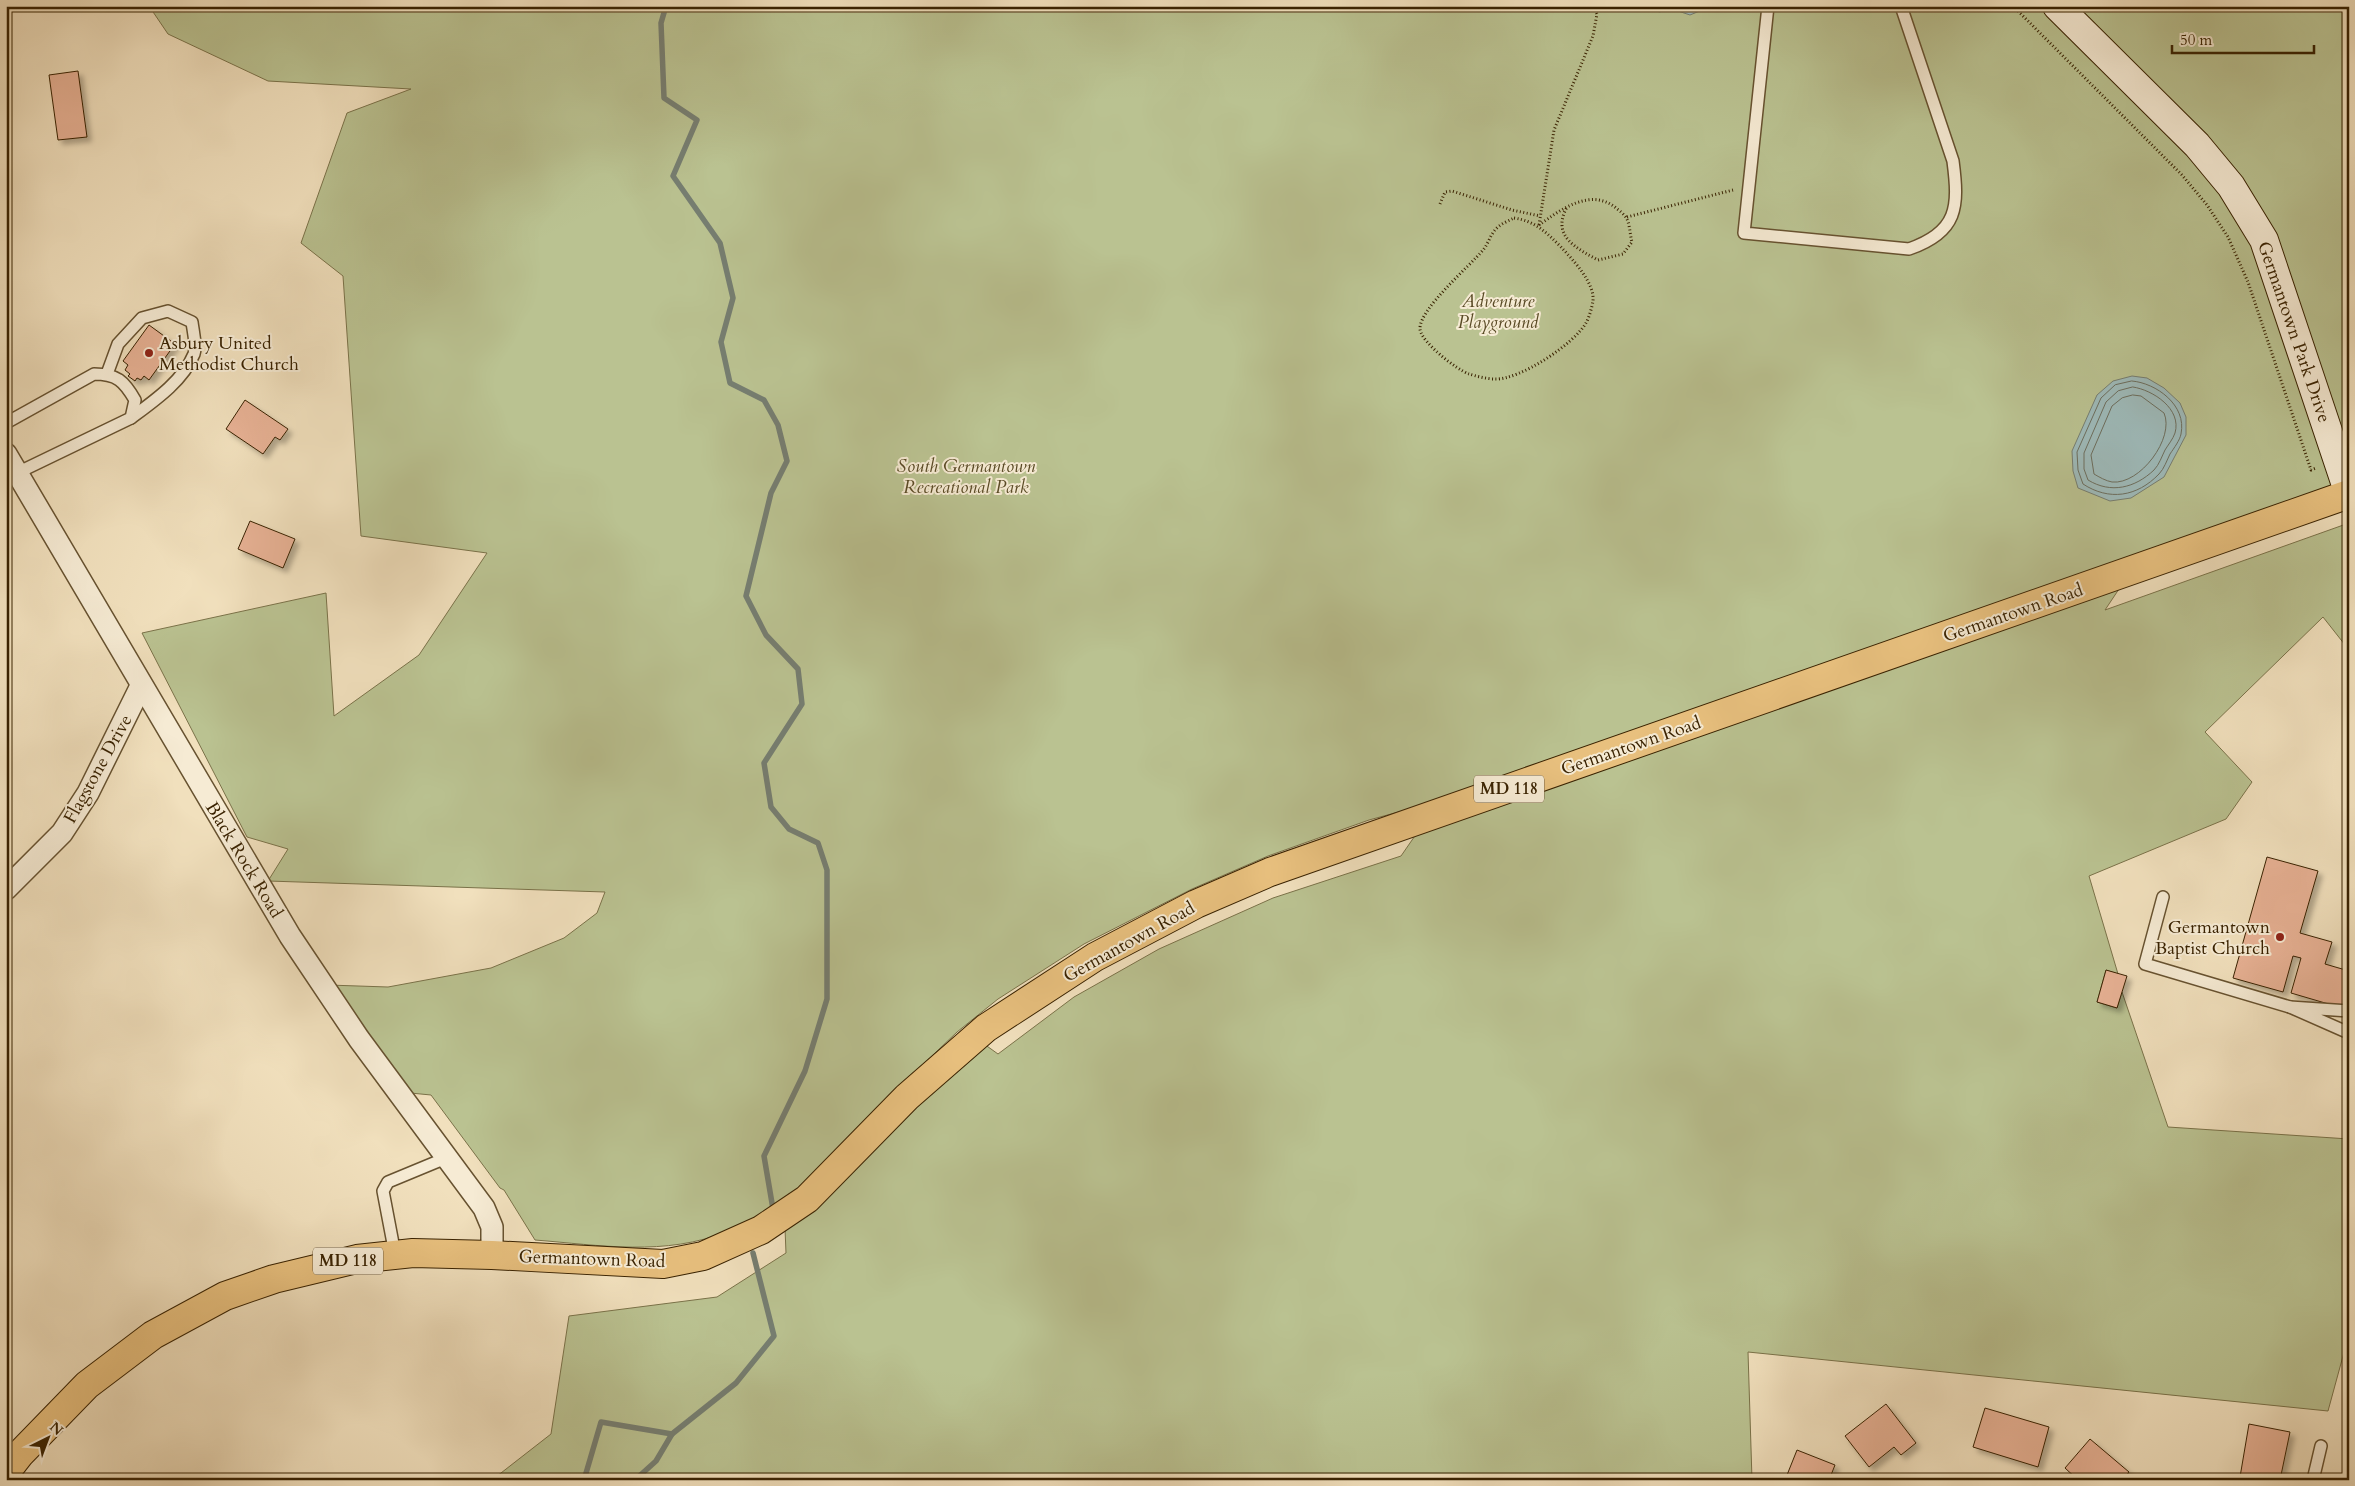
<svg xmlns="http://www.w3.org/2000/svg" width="2355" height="1486" font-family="Cardo,serif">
  <defs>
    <filter id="shadow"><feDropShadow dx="4.5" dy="4.5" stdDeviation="2.5" flood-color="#0004"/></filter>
  </defs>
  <rect width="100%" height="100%" fill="#f1e0bd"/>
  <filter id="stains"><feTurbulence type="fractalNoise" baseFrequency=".004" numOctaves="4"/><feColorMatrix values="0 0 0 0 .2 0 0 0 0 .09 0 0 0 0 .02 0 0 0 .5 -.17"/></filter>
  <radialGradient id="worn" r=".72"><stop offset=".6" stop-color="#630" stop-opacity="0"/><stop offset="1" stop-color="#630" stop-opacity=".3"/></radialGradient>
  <path fill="#bac291" stroke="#7a7249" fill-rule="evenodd" d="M149,6H2349V484L2123,583L2105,610L2349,523V650L2323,617L2205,732L2252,782L2226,819L2089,876L2118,974L2106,970L2097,1002L2117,1008L2122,992L2168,1127L2349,1139V1180L2346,1191H2349V1334L2328,1411L1748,1352L1752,1480H712L710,1475L700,1480H492L551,1434L569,1316L717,1297L786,1253L784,1204C765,1213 747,1223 728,1231C666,1257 599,1245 535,1240L504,1190L500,1188L431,1095L400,1092L328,985L388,987L491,968L564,938L597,913L605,892L268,881L288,849L247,837L142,633L326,593L334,716L419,655L487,553L361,536L343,276L301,243L347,113L411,89L268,81L168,34ZM1439,801L1401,856L1273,898L1159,949L1074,997L998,1054L966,1031L912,1075L957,1032L998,999L1084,944L1192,889L1268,856L1369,820Z"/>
  <g fill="#9ebbbb" stroke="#767e71">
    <polygon points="1651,6 1706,6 1702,10 1690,15 1672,9 1659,12"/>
    <polygon points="2132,376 2147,378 2164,388 2180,403 2186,417 2186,435 2164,477 2131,498 2110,501 2078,488 2073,471 2072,451 2097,395 2113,381"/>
  </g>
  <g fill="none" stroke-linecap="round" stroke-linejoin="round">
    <g stroke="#6c6e5e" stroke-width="1">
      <path d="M2132,381C2156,383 2187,405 2181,434C2180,440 2174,448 2170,454C2167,460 2164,469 2159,474C2137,497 2109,501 2083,484L2078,470L2077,452L2101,398L2115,385Z"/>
      <path d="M2133,387C2153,390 2182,409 2175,433C2173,439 2168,445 2165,450C2162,456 2159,465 2154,470C2135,488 2111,494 2088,480L2084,469V453L2106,402L2118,391Z"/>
      <path d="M2133,395L2141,396L2164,413C2175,438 2140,485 2112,482C2106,481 2099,477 2094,474L2091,455L2112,406L2122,398Z"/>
    </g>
    <g stroke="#767e71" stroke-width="5.5">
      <polyline points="666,6 661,23 664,98 697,120 673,176 720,243 733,298 721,342 730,383 764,400 778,425 787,461 771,493 746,596 766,635 798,669 802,704 764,763 771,807 789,829 818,843 827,870 827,999 805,1071 764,1156 773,1209"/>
      <polyline points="584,1480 601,1422 672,1434 736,1383 774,1336 753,1253"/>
      <polyline points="635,1480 656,1461 672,1434"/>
    </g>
  </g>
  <g fill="#e7b194" stroke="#392201" filter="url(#shadow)">
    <polygon points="78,71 87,137 58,140 49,75"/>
    <polygon points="149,325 175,344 149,380 144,376 141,380 137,378 135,381 128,376 130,374 125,370 128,365 123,361"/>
    <polygon points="245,400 288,429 280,440 275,437 263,454 226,429"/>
    <polygon points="250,521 295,539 283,568 238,549"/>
    <polygon points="2267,857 2318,871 2300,933 2332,942 2325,964 2349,971 2349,1010 2291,993 2301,958 2293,956 2283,992 2233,978"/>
    <polygon points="2106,970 2127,976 2117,1008 2097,1002"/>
    <polygon points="1886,1404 1916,1443 1901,1455 1894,1447 1869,1467 1845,1436"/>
    <polygon points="1985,1408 2049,1427 2038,1467 1973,1447"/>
    <polygon points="2249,1424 2290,1432 2280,1480 2240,1477"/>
    <polygon points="2090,1439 2129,1472 2123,1480 2078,1480 2065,1468"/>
    <polygon points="1797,1450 1835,1465 1829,1480 1785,1480"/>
  </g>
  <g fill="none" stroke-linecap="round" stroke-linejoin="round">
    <g stroke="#675230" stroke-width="14">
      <g id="lane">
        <path d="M1768,6L1744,233L1909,249C1958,232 1959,207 1953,161L1901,6"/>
        <path d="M107,374L118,344L142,318L168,311L192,322C193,331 197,346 194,354C183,381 154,401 131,418"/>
        <path d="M6,423L94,374C117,374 124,381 135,400L131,418L17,473"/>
        <polyline points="2163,897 2145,964 2290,1007"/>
        <polyline points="2349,1011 2290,1007 2349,1033"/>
        <polyline points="395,1254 383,1191 388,1182 446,1158"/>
        <polyline points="2313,1480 2321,1446"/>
      </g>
    </g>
    <g stroke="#675230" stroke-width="24">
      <g id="street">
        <polyline points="6,454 290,936 359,1039 484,1208 492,1227 492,1255"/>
        <polyline points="6,889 62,833 88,793 141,686"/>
      </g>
    </g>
    <g stroke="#392201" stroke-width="30">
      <polyline id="secondary" points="2057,6 2197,145 2231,186 2264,240 2349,494"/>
    </g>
    <g stroke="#392201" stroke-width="30">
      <polyline id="primary" points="6,1472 20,1454 87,1385 153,1335 225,1296 274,1279 357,1259 413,1253 492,1255 663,1264 703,1256 761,1230 807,1199 907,1097 986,1028 1095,957 1196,904 1270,872 2349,494"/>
    </g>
    <g stroke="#392201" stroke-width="3" stroke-dasharray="1 2.5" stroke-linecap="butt">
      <polyline points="2013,6 2182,175 2207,205 2228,237 2248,282 2311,470 2316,468"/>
      <polyline points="1440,204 1445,192 1452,191 1512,210 1540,216"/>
      <polyline points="1627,217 1733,190"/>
      <path d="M1514,218C1535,221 1546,232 1561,247C1573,260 1595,283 1593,301C1592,307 1589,318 1586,323C1574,344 1520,380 1495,379C1487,379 1476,376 1469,374C1457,370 1421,342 1420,329C1419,309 1470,266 1483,250C1488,244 1490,236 1495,230C1500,224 1508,221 1514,218Z"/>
      <path d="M1539,225C1560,210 1591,187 1616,208C1620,211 1625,215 1627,219C1630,226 1630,235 1632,242L1623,254L1598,260C1576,248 1551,236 1567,207"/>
      <polyline points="1539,225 1554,130 1593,36 1597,14 1593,6"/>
    </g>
    <use href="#lane" stroke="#f6ebd4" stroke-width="11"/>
    <use href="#street" stroke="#f6ebd4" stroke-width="21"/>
    <use href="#secondary" stroke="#f6ebd4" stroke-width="28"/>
    <use href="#primary" stroke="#e8c07e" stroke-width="28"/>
  </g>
  <g fill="#8f2418" stroke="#f6ebd4" stroke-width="2">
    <circle cx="149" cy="353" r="5"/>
    <circle cx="2280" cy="937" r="5"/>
  </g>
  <g text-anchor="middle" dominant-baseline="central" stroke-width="4" stroke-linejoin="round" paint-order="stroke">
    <g fill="#f6ebd4" stroke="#725e40" stroke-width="1">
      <rect x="1474" y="775.5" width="70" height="27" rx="4"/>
      <rect x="313" y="1247.5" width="70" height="27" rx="4"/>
    </g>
    <g font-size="16" font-weight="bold" fill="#392201">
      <text x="1509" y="789">MD 118</text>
      <text x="348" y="1261">MD 118</text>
    </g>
    <g font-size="18" font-style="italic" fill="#594a25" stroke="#f6ebd4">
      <text x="1498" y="301">Adventure<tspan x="1498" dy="21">Playground</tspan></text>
      <text x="966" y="466">South Germantown<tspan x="966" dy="21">Recreational Park</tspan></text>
    </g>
    <g font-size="18" fill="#392201" stroke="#f6ebd4">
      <text transform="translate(2294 332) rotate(71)">Germantown Park Drive</text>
      <text transform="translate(2013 613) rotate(-19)">Germantown Road</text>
      <text transform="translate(1631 746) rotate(-19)">Germantown Road</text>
      <text transform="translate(98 769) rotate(-61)">Flagstone Drive</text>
      <text transform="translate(244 860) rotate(59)">Black Rock Road</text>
      <text transform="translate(1129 942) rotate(-29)">Germantown Road</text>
      <text transform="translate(592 1259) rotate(2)">Germantown Road</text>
    </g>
    <g font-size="18" fill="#392201" stroke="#f6ebd4" text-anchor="start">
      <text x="159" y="343">Asbury United<tspan x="159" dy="21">Methodist Church</tspan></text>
      <text x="2270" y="927" text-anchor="end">Germantown<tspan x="2270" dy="21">Baptist Church</tspan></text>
    </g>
  </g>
  <rect width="2355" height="1486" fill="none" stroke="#f1e0bd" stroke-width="25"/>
  <rect x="8" y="8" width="2340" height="1471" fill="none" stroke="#392201" stroke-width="2.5"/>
  <rect x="12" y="12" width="2330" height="1461" fill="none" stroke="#392201"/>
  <g transform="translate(48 1438) rotate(42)" stroke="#f6ebd4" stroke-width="4" paint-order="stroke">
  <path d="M0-4L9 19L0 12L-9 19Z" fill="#392201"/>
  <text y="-8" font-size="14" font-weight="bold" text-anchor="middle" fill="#392201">N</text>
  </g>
  <path d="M2172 45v8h142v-8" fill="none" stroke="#392201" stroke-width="2.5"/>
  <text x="2180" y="45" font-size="15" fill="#392201" stroke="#f6ebd4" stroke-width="4" paint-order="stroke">50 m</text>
  <rect width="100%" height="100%" filter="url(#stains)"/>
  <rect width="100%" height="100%" fill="url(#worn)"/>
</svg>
